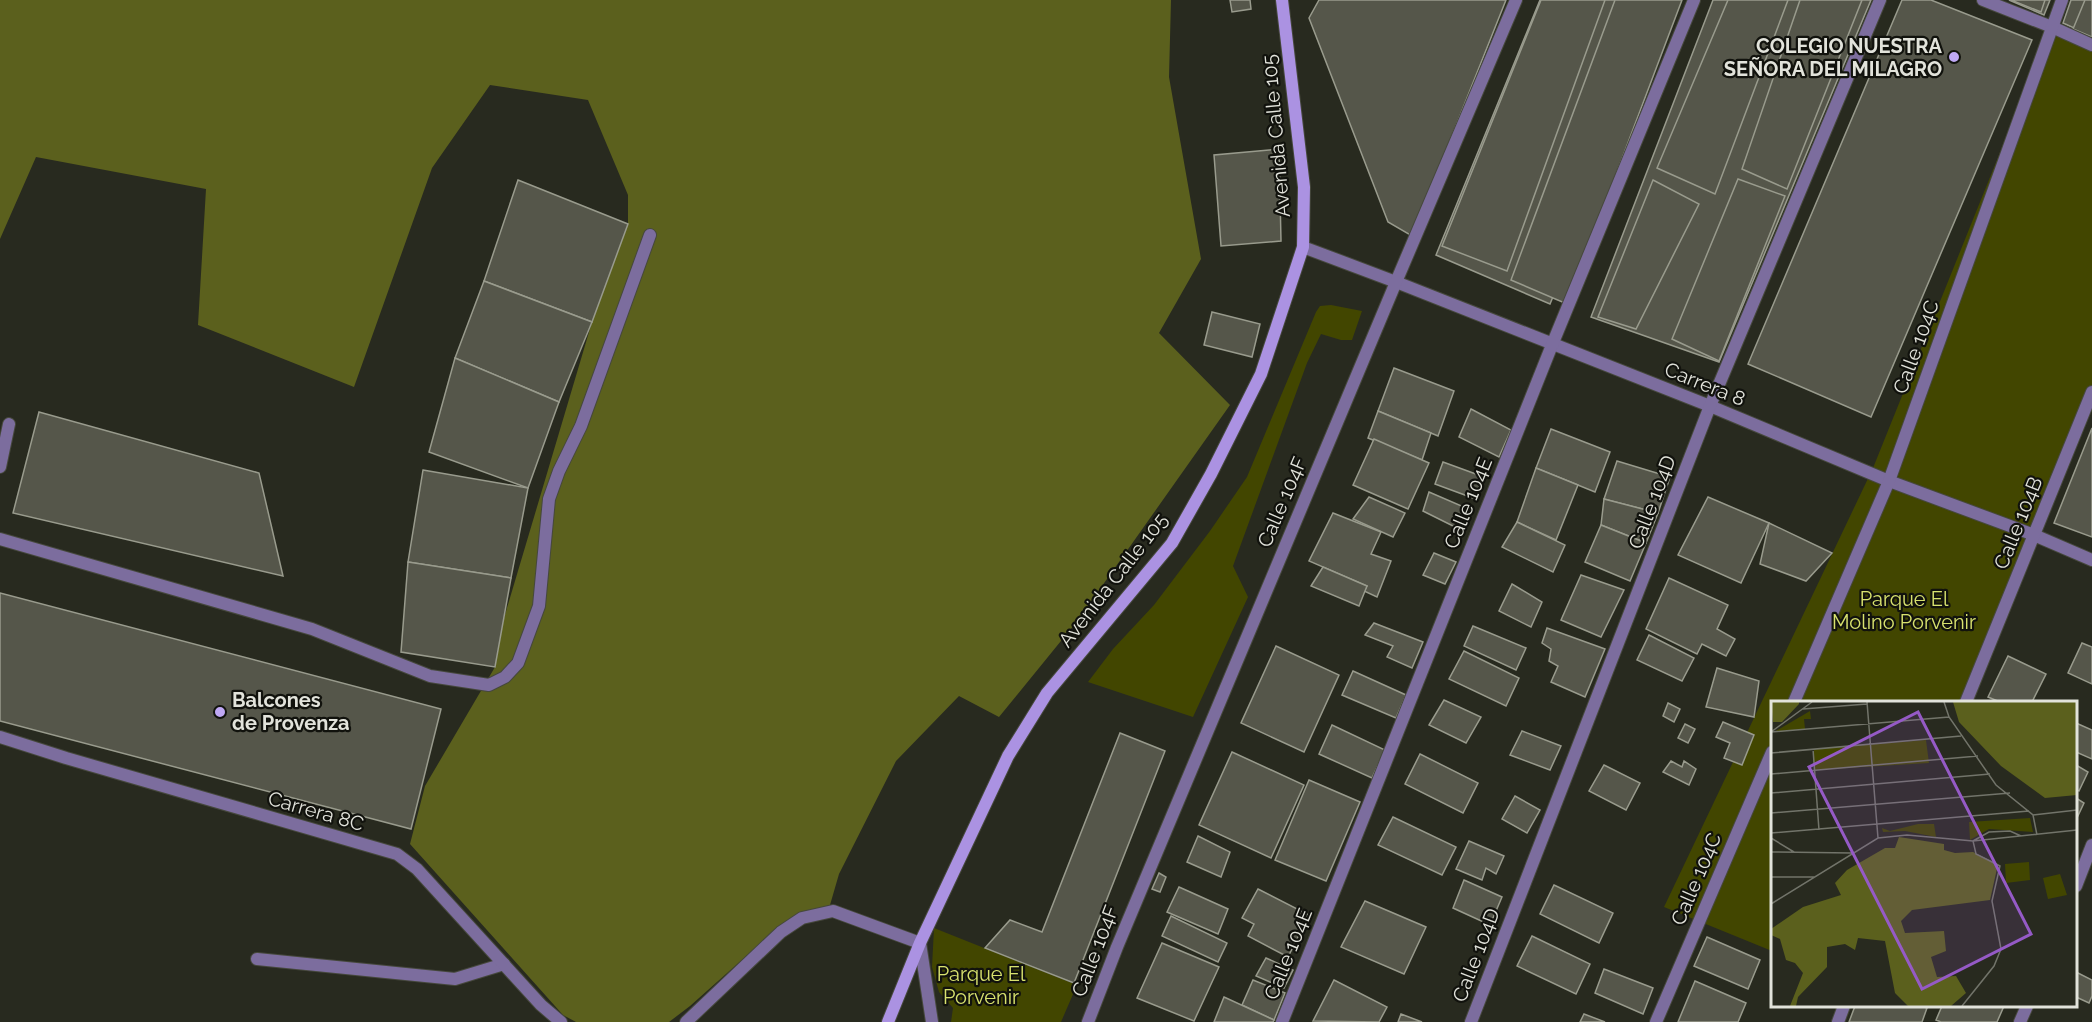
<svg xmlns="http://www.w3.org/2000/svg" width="2092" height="1022" font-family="Raleway,sans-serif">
  <rect width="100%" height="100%" fill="#282a1f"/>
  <g fill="#424600">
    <polygon points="2050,28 2092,48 2092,391 1964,702 1772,702 1772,951 1664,907 1873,468"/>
    <polygon points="1331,305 1362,311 1352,340 1341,340 1321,334 1307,363 1233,566 1248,597 1193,717 1088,682 1113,649 1154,605 1210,531 1247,477 1316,312 1320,306"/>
    <polygon points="934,928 1077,985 1061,1022 951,1022 953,1008 939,992 932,967"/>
  </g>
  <polygon fill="#5b601d" points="0,0 1171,0 1169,77 1201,259 1159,333 1230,405 1078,620 999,717 959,696 896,761 839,874 830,905 801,914 779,927 690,1006 669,1022 576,1022 563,1015 410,844 425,786 495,667 504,618 592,322 628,224 628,195 588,100 490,85 432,168 354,387 198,325 206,189 36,157 0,239"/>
  <g fill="#55564a" stroke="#999b8d" stroke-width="1.5">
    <polygon points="1230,0 1250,0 1251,9 1232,12"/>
    <polygon points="1319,0 1506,0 1412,236 1388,222 1309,18"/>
    <polygon points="1540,0 1674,0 1550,304 1436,255"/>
    <polygon points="1541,0 1605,0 1507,271 1442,246"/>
    <polygon points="1615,0 1682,0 1567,304 1511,280"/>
    <polygon points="1713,0 1871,0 1719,362 1591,317"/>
    <polygon points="1728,0 1788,0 1715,194 1657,168"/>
    <polygon points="1800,0 1862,0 1787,189 1742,169"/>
    <polygon points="1902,0 1931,0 2032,40 1871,417 1748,364"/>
    <polygon points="2009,0 2050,0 2044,15"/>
    <polygon points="2011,0 2045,0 2041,12"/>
    <polygon points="2071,0 2092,0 2092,36 2063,23"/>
    <polygon points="2085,0 2092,0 2092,37 2073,29"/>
    <polygon points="1279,149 1281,241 1221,246 1214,155"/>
    <polygon points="1738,179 1785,196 1719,361 1672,339"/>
    <polygon points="518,180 628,224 592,322 484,281"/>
    <polygon points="1653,180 1699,204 1636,329 1598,317"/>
    <polygon points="484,281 592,322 559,402 455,358"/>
    <polygon points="1212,312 1260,324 1252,357 1204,345"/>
    <polygon points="455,358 559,402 528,488 429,452"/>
    <polygon points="1394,368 1454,391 1438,436 1378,411"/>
    <polygon points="1471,409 1511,430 1499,457 1459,437"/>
    <polygon points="1378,411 1431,433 1422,460 1368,438"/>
    <polygon points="39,412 259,473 283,576 13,513"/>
    <polygon points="2092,428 2092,537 2054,523"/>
    <polygon points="1551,429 1610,452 1595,492 1536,468"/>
    <polygon points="1374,439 1429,463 1408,509 1353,485"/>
    <polygon points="1617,461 1670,477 1658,513 1604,499"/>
    <polygon points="1443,462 1484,477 1473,498 1435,484"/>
    <polygon points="1536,468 1578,485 1556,540 1517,522"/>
    <polygon points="423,470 528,488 511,578 408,562"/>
    <polygon points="1429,492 1473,511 1463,531 1423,511"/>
    <polygon points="1369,497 1405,513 1393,537 1353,519"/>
    <polygon points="1708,497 1769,523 1741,583 1678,555"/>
    <polygon points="1604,499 1658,513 1646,543 1601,525"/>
    <polygon points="1333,513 1381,532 1371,554 1391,561 1377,597 1364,591 1367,586 1309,561"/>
    <polygon points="1517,522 1565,545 1553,572 1502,547"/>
    <polygon points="1769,523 1832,553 1806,581 1760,564"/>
    <polygon points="1601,525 1646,543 1630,581 1585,562"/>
    <polygon points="1434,553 1456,562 1445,584 1423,575"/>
    <polygon points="408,562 511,578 495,667 401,652"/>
    <polygon points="1323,567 1367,586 1359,606 1311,586"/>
    <polygon points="1581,575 1624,590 1601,637 1561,620"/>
    <polygon points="1669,578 1728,605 1717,629 1735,639 1726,656 1702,644 1697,654 1646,629"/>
    <polygon points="1512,584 1542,602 1531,627 1499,611"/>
    <polygon points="0,593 441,709 411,829 0,721"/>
    <polygon points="1374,623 1423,642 1412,668 1387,657 1393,646 1365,635"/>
    <polygon points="1473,626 1526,648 1516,670 1464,646"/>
    <polygon points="1547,628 1605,649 1585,697 1551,682 1558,666 1549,661 1551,649 1542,643"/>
    <polygon points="1649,635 1694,658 1682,681 1637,660"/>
    <polygon points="2082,643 2092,647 2092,684 2068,673"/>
    <polygon points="1276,646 1339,675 1304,752 1241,723"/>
    <polygon points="1464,651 1519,678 1506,706 1449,679"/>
    <polygon points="2008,656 2046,674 2032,702 2000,702 1988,697"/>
    <polygon points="1717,668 1759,681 1754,717 1706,707"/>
    <polygon points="1353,671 1406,695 1396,718 1342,695"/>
    <polygon points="1444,700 1481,717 1466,743 1429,725"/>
    <polygon points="1668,703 1680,709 1674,722 1663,716"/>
    <polygon points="1723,722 1754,735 1742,765 1724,758 1730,743 1716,737"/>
    <polygon points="2076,723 2092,730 2092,759 2076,752"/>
    <polygon points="1685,724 1695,729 1688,743 1678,738"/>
    <polygon points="1332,725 1385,750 1372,778 1319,754"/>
    <polygon points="1522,731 1561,746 1550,770 1510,755"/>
    <polygon points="1120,733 1165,751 1074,983 985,948 1010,920 1042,932"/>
    <polygon points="1232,752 1304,785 1271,858 1199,825"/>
    <polygon points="1420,754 1478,783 1463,813 1405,784"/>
    <polygon points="1671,761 1682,767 1684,761 1696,769 1689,785 1663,772"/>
    <polygon points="1604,765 1640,783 1626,810 1589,791"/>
    <polygon points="2076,765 2088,772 2079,791 2076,789"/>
    <polygon points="1309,780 1360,802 1326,881 1275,860"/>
    <polygon points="1515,796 1540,810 1527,833 1502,819"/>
    <polygon points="2076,798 2084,803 2076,820"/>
    <polygon points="1393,817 1456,847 1442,875 1378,845"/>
    <polygon points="1198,836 1230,852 1221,877 1187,862"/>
    <polygon points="1469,841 1504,856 1496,874 1486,868 1482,880 1456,869"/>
    <polygon points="1159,873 1166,877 1160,892 1152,889"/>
    <polygon points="1464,880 1502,897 1490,925 1453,908"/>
    <polygon points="1554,885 1613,913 1599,943 1540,914"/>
    <polygon points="1179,887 1228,909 1218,934 1167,912"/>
    <polygon points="1258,889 1309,915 1288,957 1248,936 1254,924 1242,918"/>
    <polygon points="1365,901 1426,927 1404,974 1341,947"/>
    <polygon points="1171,916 1227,943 1218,962 1162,936"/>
    <polygon points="1532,936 1590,964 1576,994 1517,966"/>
    <polygon points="1707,937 1760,960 1748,989 1694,966"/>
    <polygon points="1162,943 1219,967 1194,1021 1137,998"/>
    <polygon points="1266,958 1293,970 1284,988 1256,976"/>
    <polygon points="1604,969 1653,988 1643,1014 1595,993"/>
    <polygon points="2076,972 2092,980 2092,996 2089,1003 2076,997"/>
    <polygon points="1253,980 1285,993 1274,1020 1242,1005"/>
    <polygon points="1334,980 1387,1007 1379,1022 1313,1021"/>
    <polygon points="1695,981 1746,1003 1738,1022 1678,1022"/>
    <polygon points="1224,997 1274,1020 1273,1022 1214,1022"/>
    <polygon points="1855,1006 1921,1006 1927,1008 1922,1022 1849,1022"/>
    <polygon points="1942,1006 2004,1006 1997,1022 1941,1022 1936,1020"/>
    <polygon points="1401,1014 1422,1022 1398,1022"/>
    <polygon points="1584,1014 1605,1022 1580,1022"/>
  </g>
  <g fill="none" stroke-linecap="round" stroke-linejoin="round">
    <g stroke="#46483d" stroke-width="14">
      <g id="lane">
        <polyline points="0,467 9,424"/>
        <polyline points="0,539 312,629 430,676 489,685 505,677 518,663 539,606 549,499 559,471 581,426 650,235"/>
        <polyline points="257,959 455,979 504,964"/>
      </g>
    </g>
    <g stroke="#46483d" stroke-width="14">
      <g id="street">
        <polyline points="1983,0 2052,27 2092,45"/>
        <polyline points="1303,247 1396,282 1710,406 1889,481 2034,535 2092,560"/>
        <polyline points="1794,702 1889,481 2062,0"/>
        <polyline points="1966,702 2092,392"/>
        <polyline points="0,737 66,758 397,854 417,869 541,1005 561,1022"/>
        <polyline points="2076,886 2092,845"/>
        <polyline points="686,1022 781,932 802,918 833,911 920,943 932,1022"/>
        <polyline points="1088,1022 1117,947 1396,282 1516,0"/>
        <polyline points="1282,1022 1552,345 1694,0"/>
        <polyline points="1471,1022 1710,406 1880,0"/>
        <polyline points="1656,1022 1772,752"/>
        <polyline points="1838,1022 1844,1006"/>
        <polyline points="2020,1022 2027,1006"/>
      </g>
    </g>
    <g stroke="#46483d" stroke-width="14">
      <polyline id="secondary" points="888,1022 920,943 1008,756 1047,693 1172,543 1211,474 1261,374 1303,247 1304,187 1282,0"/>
    </g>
    <use href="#lane" stroke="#7c6d9e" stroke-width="12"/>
    <use href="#street" stroke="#7c6d9e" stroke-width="12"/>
    <use href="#secondary" stroke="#ab92e2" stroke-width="12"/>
  </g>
  <g fill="#bfa8f4" stroke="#11120d" stroke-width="2">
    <circle cx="1954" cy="57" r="6"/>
    <circle cx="220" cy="712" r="6"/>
  </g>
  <g text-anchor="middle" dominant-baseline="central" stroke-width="4.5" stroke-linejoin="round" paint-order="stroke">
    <g font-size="20" font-weight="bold" fill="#e2e3db" stroke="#11120d" text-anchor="end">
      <text x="1942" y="46">COLEGIO NUESTRA<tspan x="1942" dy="23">SEÑORA DEL MILAGRO</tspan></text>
      <text x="232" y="700" text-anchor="start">Balcones<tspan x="232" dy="23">de Provenza</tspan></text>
    </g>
    <g font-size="20" fill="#e2e3db" stroke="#11120d">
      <text transform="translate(1276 136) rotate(-95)">Avenida Calle 105</text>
      <text transform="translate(1916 347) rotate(-70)">Calle 104C</text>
      <text transform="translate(1705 384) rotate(22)">Carrera 8</text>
      <text transform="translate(1282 502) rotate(-67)">Calle 104F</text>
      <text transform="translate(1652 502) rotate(-69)">Calle 104D</text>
      <text transform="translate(1468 503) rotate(-68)">Calle 104E</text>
      <text transform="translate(2018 523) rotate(-68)">Calle 104B</text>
      <text transform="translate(1113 580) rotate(-52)">Avenida Calle 105</text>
      <text transform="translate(316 811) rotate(16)">Carrera 8C</text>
      <text transform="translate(1696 879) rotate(-67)">Calle 104C</text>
      <text transform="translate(1095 951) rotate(-69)">Calle 104F</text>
      <text transform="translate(1288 954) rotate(-68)">Calle 104E</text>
      <text transform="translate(1476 955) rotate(-69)">Calle 104D</text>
    </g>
    <g font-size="20" fill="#d8e26e" stroke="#11120d">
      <text x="1904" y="599">Parque El<tspan x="1904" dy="23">Molino Porvenir</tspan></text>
      <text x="981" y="974">Parque El<tspan x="981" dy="23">Porvenir</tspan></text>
    </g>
  </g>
  <g transform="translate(1771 701)">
    <rect width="306" height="306" fill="#282a1f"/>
    <path d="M39,10L40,18H33L34,28L3,31ZM155,39L158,62L43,69V48ZM259,117L262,131L218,128L199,139L198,121ZM147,123H163L165,136L134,130L112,131L111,127L119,130ZM258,161L259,179L235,182L234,163ZM289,173L296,194L277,198L272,177Z" fill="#424600"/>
    <path d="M0,1H28V3L11,21H2ZM182,1H306V94L274,97L230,65L188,21ZM128,136L173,143V149L184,152L202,151L227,163L219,199L141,209L130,220L134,232L173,230L175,250L160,256L166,276L185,275L195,292L180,305H137L124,292L114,240L87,237L84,249L74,243L56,246V266L27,296L25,305H19L32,272L24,262L15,259L9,238L0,234V228L32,206L70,194L64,182L76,169L114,147H124Z" fill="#5b601d"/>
    <path fill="none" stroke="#72746a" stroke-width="1.5" d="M96,1L107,137M173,1L178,16L225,84L262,114L266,134M32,8L96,3M0,31L178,16M0,31L41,1M42,48L48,129M0,52L190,35M0,73L207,55M0,92L219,73M0,112L239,92M262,114L306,109M0,132L258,110M0,137L23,151M0,151L81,152M0,176H44M0,203L107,137L136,134L202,140L306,129M191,305L223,265L230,248L221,200L229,165L205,153L202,140L218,131L239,130L250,135"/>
    <path fill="#955ac6" fill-opacity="0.15" stroke="#955ac6" stroke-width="3" d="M147,11L260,233L151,288L38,66Z"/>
    <rect width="306" height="306" fill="none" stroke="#e2e3db" stroke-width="3"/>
  </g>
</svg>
